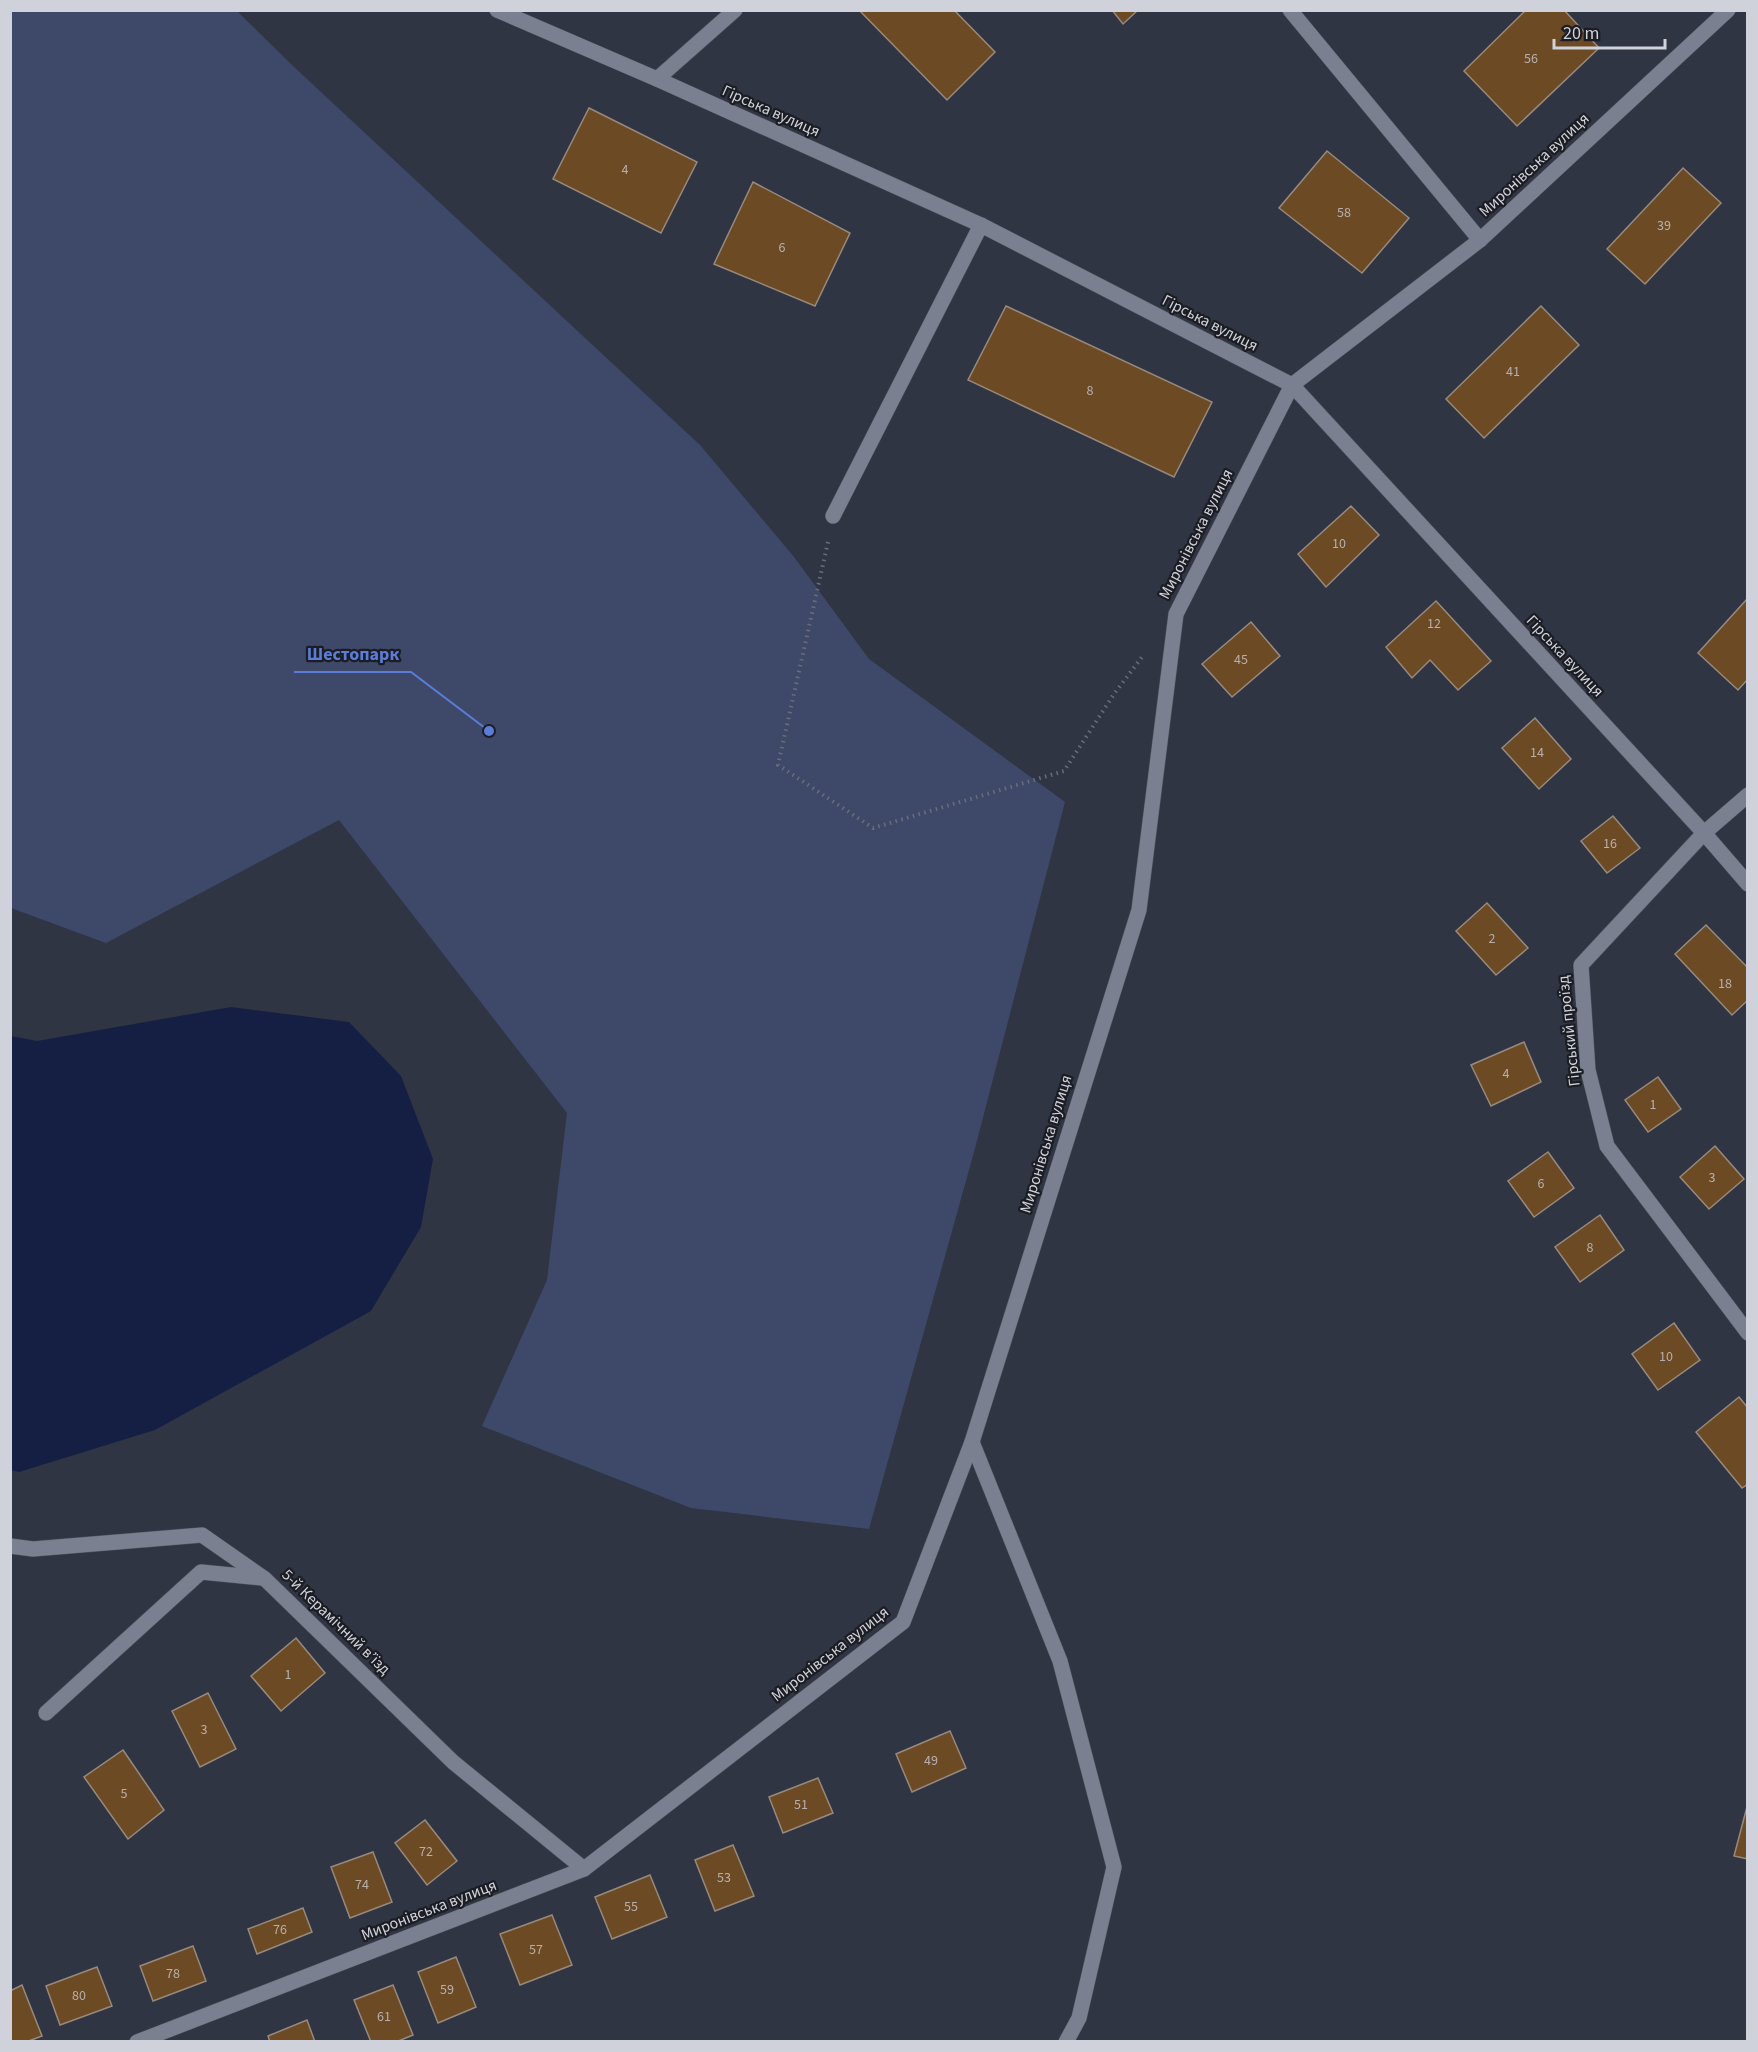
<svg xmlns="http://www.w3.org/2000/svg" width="1758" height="2052" font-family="'Source Sans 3',sans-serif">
  <rect width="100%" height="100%" fill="#303543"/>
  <polygon fill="#3e496a" points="10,11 237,11 293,66 700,445 794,557 869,659 1065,802 974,1152 869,1529 691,1508 482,1426 547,1280 567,1113 339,820 106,943 11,908"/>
  <polygon fill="#151f44" points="231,1007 349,1022 401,1076 433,1159 421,1227 371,1311 155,1430 19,1472 11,1470 11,1036 37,1041"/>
  <g fill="#6c4a24" stroke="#978a7d" stroke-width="1.5">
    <polygon points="859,10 954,10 995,52 947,100"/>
    <polygon points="1112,10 1138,10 1123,24"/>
    <polygon points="1526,10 1564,10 1599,48 1517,126 1464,71"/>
    <polygon points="589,108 697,162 661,233 553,179"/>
    <polygon points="1327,151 1409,218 1362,273 1279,208"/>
    <polygon points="1683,168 1721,203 1645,284 1607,249"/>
    <polygon points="753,182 850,233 815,306 714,264"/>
    <polygon points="1006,306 1212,402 1174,477 968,380"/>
    <polygon points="1541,306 1579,345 1484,438 1446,399"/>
    <polygon points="1351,506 1379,535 1326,587 1298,554"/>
    <polygon points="1748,598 1748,679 1738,690 1698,653"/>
    <polygon points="1436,601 1491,661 1458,690 1430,660 1412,678 1386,647"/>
    <polygon points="1251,622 1280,656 1232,697 1202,664"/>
    <polygon points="1535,718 1571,759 1539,789 1502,748"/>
    <polygon points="1613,816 1640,848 1607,873 1581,841"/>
    <polygon points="1487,903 1528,948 1496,975 1456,931"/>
    <polygon points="1706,925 1748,968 1748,1000 1732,1015 1675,954"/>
    <polygon points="1524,1042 1541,1082 1491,1106 1471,1065"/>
    <polygon points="1658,1077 1681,1109 1648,1132 1625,1100"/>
    <polygon points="1715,1146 1744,1179 1709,1209 1680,1177"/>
    <polygon points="1548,1152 1574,1188 1534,1217 1508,1181"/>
    <polygon points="1600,1215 1624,1250 1580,1282 1555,1247"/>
    <polygon points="1674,1323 1700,1360 1658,1390 1632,1354"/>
    <polygon points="1739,1397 1748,1408 1748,1484 1742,1488 1696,1432"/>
    <polygon points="296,1638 325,1673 281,1711 251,1676"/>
    <polygon points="208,1693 236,1749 200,1767 172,1711"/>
    <polygon points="950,1731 966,1768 912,1792 896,1754"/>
    <polygon points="123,1750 164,1810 128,1839 84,1777"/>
    <polygon points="818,1778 833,1813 783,1833 769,1797"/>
    <polygon points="1748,1803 1748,1859 1734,1856"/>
    <polygon points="425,1820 457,1861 427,1885 395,1843"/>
    <polygon points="733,1845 754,1896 715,1911 695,1860"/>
    <polygon points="373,1852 392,1902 350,1918 331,1867"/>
    <polygon points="650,1875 667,1917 612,1939 595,1897"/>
    <polygon points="303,1908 312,1932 257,1954 248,1929"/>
    <polygon points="552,1915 572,1965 520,1985 500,1934"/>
    <polygon points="193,1946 206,1981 153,2001 140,1966"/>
    <polygon points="456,1957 476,2007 438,2023 418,1972"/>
    <polygon points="97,1967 112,2006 60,2025 46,1986"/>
    <polygon points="22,1985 42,2036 26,2042 10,2042 10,1991"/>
    <polygon points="393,1985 413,2035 396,2042 371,2042 354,2000"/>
    <polygon points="307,2020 315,2042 270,2042 268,2036"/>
  </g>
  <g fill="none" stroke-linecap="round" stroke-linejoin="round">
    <g stroke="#4f535e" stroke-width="16">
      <g id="minor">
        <polyline points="497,10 657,79 981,225 1292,385 1704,833 1748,884"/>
        <polyline points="1290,10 1480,240"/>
        <polyline points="657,79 735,10"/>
        <polyline points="833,516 981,225"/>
        <polyline points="1748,795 1704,833 1581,965 1588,1070 1607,1146 1748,1333"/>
        <polyline points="972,1442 1060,1661 1114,1867 1079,2018 1066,2042"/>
        <polyline points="10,1546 33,1549 202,1535 265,1579 453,1762 584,1869"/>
        <polyline points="46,1713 201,1572 262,1578"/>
        <polyline points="137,2042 584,1869 903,1622 972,1442 1139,910 1176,614 1292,385 1480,240 1728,10"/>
      </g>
    </g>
    <polyline stroke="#696d79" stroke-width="4" stroke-dasharray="1.5 4.5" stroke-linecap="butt" points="828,542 778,765 873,828 1064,771 1114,694 1142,657"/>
    <use href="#minor" stroke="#7a8090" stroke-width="15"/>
  </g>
  <g text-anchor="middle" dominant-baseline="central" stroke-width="4.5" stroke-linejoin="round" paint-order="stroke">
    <g font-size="14" fill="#b6b0ad">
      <text x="1531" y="59">56</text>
      <text x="625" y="170">4</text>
      <text x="1344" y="213">58</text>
      <text x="1664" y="226">39</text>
      <text x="782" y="248">6</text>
      <text x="1513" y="372">41</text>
      <text x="1090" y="391">8</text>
      <text x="1339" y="544">10</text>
      <text x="1434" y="624">12</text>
      <text x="1241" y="660">45</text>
      <text x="1537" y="753">14</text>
      <text x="1610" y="844">16</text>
      <text x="1492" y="939">2</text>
      <text x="1725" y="984">18</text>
      <text x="1506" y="1074">4</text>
      <text x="1653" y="1105">1</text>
      <text x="1712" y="1178">3</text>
      <text x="1541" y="1184">6</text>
      <text x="1590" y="1248">8</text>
      <text x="1666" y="1357">10</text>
      <text x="288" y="1675">1</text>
      <text x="204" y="1730">3</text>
      <text x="931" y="1761">49</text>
      <text x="124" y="1794">5</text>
      <text x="801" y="1805">51</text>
      <text x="426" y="1852">72</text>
      <text x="724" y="1878">53</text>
      <text x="362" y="1885">74</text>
      <text x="631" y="1907">55</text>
      <text x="280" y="1930">76</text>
      <text x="536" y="1950">57</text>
      <text x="173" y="1974">78</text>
      <text x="447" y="1990">59</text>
      <text x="79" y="1996">80</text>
      <text x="384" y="2017">61</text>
    </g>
    <g font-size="16" fill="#cfd2db" stroke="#1b1d23">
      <text transform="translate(771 111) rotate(24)">Гірська вулиця</text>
      <text transform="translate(1534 165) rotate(-43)">Миронівська вулиця</text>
      <text transform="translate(1210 323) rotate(27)">Гірська вулиця</text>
      <text transform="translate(1196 534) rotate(-63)">Миронівська вулиця</text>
      <text transform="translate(1565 656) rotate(47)">Гірська вулиця</text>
      <text transform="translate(1569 1031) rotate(-96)">Гірський проїзд</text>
      <text transform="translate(1046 1144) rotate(-73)">Миронівська вулиця</text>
      <text transform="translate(336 1622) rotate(44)">5-й Керамічний в’їзд</text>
      <text transform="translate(830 1654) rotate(-38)">Миронівська вулиця</text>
      <text transform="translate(429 1910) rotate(-21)">Миронівська вулиця</text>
    </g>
  </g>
  <path fill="none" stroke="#5b7cd9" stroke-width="2" d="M489 731L411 672H294"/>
  <circle fill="#5b7cd9" stroke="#1b1d23" stroke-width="2" cx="489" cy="731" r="6"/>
  <g font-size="18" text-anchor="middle" font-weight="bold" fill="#5b7cd9" stroke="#1b1d23" stroke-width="4.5" stroke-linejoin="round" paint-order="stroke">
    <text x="353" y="660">Шестопарк</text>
  </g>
  <rect width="1758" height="2052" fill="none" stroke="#cfd2db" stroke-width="24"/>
  <path d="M1554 39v9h111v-9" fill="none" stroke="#cfd2db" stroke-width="3"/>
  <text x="1563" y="39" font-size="18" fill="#cfd2db" stroke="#1b1d23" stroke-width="4.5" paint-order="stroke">20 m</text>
</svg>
